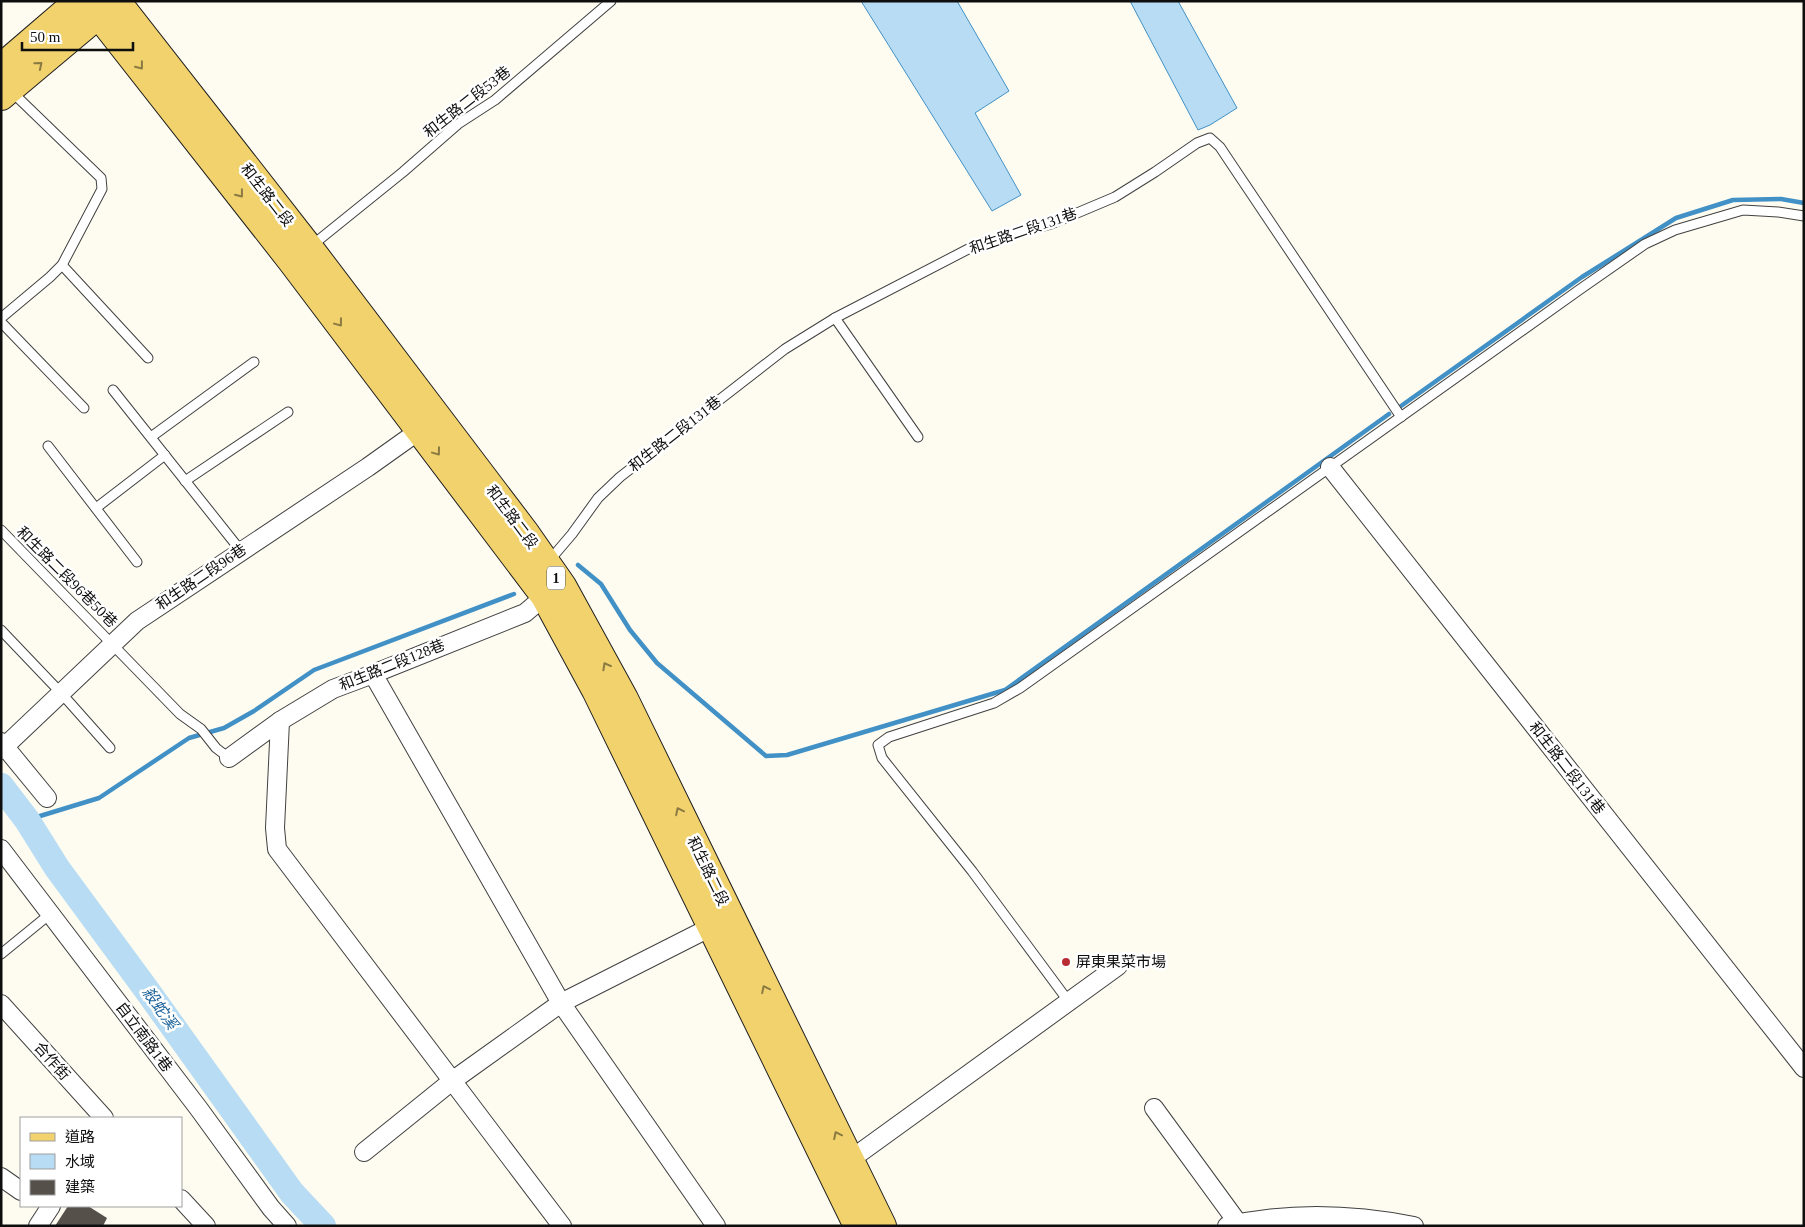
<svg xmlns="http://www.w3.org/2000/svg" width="1805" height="1227" font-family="'Times New Roman','Noto Sans TC',serif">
  <rect width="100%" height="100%" fill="#fefcf0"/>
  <g fill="#b7dcf3" stroke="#4291c6">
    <polygon points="861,1 957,1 1009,91 975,113 1021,195 992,211"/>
    <polygon points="1130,1 1178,1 1237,108 1210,125 1198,130"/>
  </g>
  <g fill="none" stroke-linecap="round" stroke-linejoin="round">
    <g stroke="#4291c6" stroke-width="4.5">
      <polyline points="1401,406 1582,277 1676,218 1733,200 1781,199 1804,203"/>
      <polyline points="578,565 601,584 630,630 657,663 766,756 787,755 1005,690 1389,414"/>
      <polyline points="27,820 99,798 189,738 224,728 254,711 314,670 514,594"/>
    </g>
    <polyline stroke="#b7dcf3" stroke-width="26" points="1,786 27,820 57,868 146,989 292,1193 323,1226"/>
  </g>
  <polygon fill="#56504b" points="68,1206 88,1206 107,1218 103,1226 55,1226"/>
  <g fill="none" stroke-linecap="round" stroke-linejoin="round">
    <g stroke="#414141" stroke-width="11">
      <g id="lane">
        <polyline points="310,247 403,172 458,124 495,100 611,1"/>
        <polyline points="62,265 148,358"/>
        <polyline points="1,318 50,277 62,265 102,189 101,178 11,91"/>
        <polyline points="835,318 918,437"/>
        <polyline points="1,322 84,408"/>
        <polyline points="113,390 241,551"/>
        <polyline points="151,437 254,362"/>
        <polyline points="48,446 137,562"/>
        <polyline points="185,481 288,412"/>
        <polyline points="96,508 165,455"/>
        <polyline points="1,530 180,714 201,729 216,748 229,758"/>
        <polyline points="549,561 572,534 598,498 620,477 785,349 835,318 976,245 1051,224 1115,197 1155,172 1197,143 1210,138 1220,147 1232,165 1401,417"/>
        <polyline points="1,630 62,694 110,748"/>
        <polyline points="1,954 50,914"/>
        <polyline points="1069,1002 972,871 882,758 878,745 889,737 994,703 1020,688 1579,290 1645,244 1675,230 1743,210 1778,212 1804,216"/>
      </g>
    </g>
    <g stroke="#414141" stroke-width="20">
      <g id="street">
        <polyline points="1330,467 1804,1068"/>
        <polyline points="373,674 561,1003 716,1226"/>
        <polyline points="280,721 275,828 277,849 562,1226"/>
        <polyline points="1,742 47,798"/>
        <polyline points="1,750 137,621 368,467 420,430"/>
        <polyline points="229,758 280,721 333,689 373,674 525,613 545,596 553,591"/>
        <polyline points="1,849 199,1109 271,1208 287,1226"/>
        <polyline points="1,1004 104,1118"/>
        <polyline points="1154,1108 1238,1223"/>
        <polyline points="364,1152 452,1081 561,1003 721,922"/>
        <polyline points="843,1165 1118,966"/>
        <polyline points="1,1177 21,1191"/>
        <polyline points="181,1199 206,1226"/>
        <polyline points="38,1226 51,1206"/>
        <path d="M1227,1226C1287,1212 1353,1214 1414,1226"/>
      </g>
    </g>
    <g stroke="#1f1f1f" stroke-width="30">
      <g id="primary">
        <polyline points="88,1 292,261 545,596 596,690 858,1226"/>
        <polyline points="116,1 309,248 525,533 562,586 624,699 882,1226"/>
        <polyline points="1,68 79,1"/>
        <polyline points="1,96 113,2"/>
      </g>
    </g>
    <use href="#lane" stroke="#fff" stroke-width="9"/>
    <use href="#street" stroke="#fff" stroke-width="18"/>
    <use href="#primary" stroke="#f1d26d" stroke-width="28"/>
  </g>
  <defs><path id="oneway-chevron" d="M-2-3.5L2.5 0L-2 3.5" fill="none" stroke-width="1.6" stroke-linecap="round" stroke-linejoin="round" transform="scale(1.25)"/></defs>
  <g stroke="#8b7a42">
    <use href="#oneway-chevron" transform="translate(39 65) rotate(-40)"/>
    <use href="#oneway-chevron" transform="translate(140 66) rotate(52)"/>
    <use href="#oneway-chevron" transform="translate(240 194) rotate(52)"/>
    <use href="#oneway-chevron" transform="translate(339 323) rotate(53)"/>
    <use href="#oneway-chevron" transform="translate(437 452) rotate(53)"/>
    <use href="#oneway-chevron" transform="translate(606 666) rotate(-119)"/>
    <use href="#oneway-chevron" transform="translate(679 811) rotate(-116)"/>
    <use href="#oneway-chevron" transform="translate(765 989) rotate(-116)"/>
    <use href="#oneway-chevron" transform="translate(837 1135) rotate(-116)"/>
  </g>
  <circle fill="#b82d33" stroke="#fff" stroke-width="2" cx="1066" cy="962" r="5"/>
  <g text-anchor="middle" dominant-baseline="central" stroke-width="5" stroke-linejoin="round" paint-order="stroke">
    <rect fill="#fff" stroke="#565656" stroke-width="1" x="547" y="566.5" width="18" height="23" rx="4"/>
    <g font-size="14" font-weight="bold" fill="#0e0e0e">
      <text x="556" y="578">1</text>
    </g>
    <g font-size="15" fill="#0e0e0e" stroke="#fff">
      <text transform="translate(467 102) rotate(-38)">和生路二段53巷</text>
      <text transform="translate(267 195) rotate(52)">和生路二段</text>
      <text transform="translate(1023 231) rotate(-19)">和生路二段131巷</text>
      <text transform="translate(675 434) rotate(-38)">和生路二段131巷</text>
      <text transform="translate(512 517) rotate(53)">和生路二段</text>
      <text transform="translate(67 577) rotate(45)">和生路二段96巷50巷</text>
      <text transform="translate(201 577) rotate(-34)">和生路二段96巷</text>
      <text transform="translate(392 665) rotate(-22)">和生路二段128巷</text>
      <text transform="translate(1567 768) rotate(52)">和生路二段131巷</text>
      <text transform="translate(708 871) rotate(64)">和生路二段</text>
      <text transform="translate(144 1037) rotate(53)">自立南路1巷</text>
      <text transform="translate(52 1061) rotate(48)">合作街</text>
    </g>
    <g font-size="15" fill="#0e0e0e" stroke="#fff" text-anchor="start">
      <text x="1076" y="962">屏東果菜市場</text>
    </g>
    <g font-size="16" font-style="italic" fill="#1d639a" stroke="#fff">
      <text transform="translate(160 1008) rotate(54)">殺蛇溪</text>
    </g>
  </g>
  <rect width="1805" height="1227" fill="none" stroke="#0e0e0e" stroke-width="5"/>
  <rect x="20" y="1117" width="162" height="90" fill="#ffffff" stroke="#9f9f9f"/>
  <rect x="30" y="1133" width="25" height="8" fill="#f1d26d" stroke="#9f9f9f"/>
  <text x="65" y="1142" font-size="15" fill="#0e0e0e">道路</text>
  <rect x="30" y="1154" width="25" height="15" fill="#b7dcf3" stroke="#9f9f9f"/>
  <text x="65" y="1167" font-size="15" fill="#0e0e0e">水域</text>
  <rect x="30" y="1180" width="25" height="15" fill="#56504b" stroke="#9f9f9f"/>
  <text x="65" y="1192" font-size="15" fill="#0e0e0e">建築</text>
  <path d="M22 42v8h111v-8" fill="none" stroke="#0e0e0e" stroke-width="2.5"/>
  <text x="30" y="42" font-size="15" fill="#0e0e0e" stroke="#ffffff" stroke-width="4" paint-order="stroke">50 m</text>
</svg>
